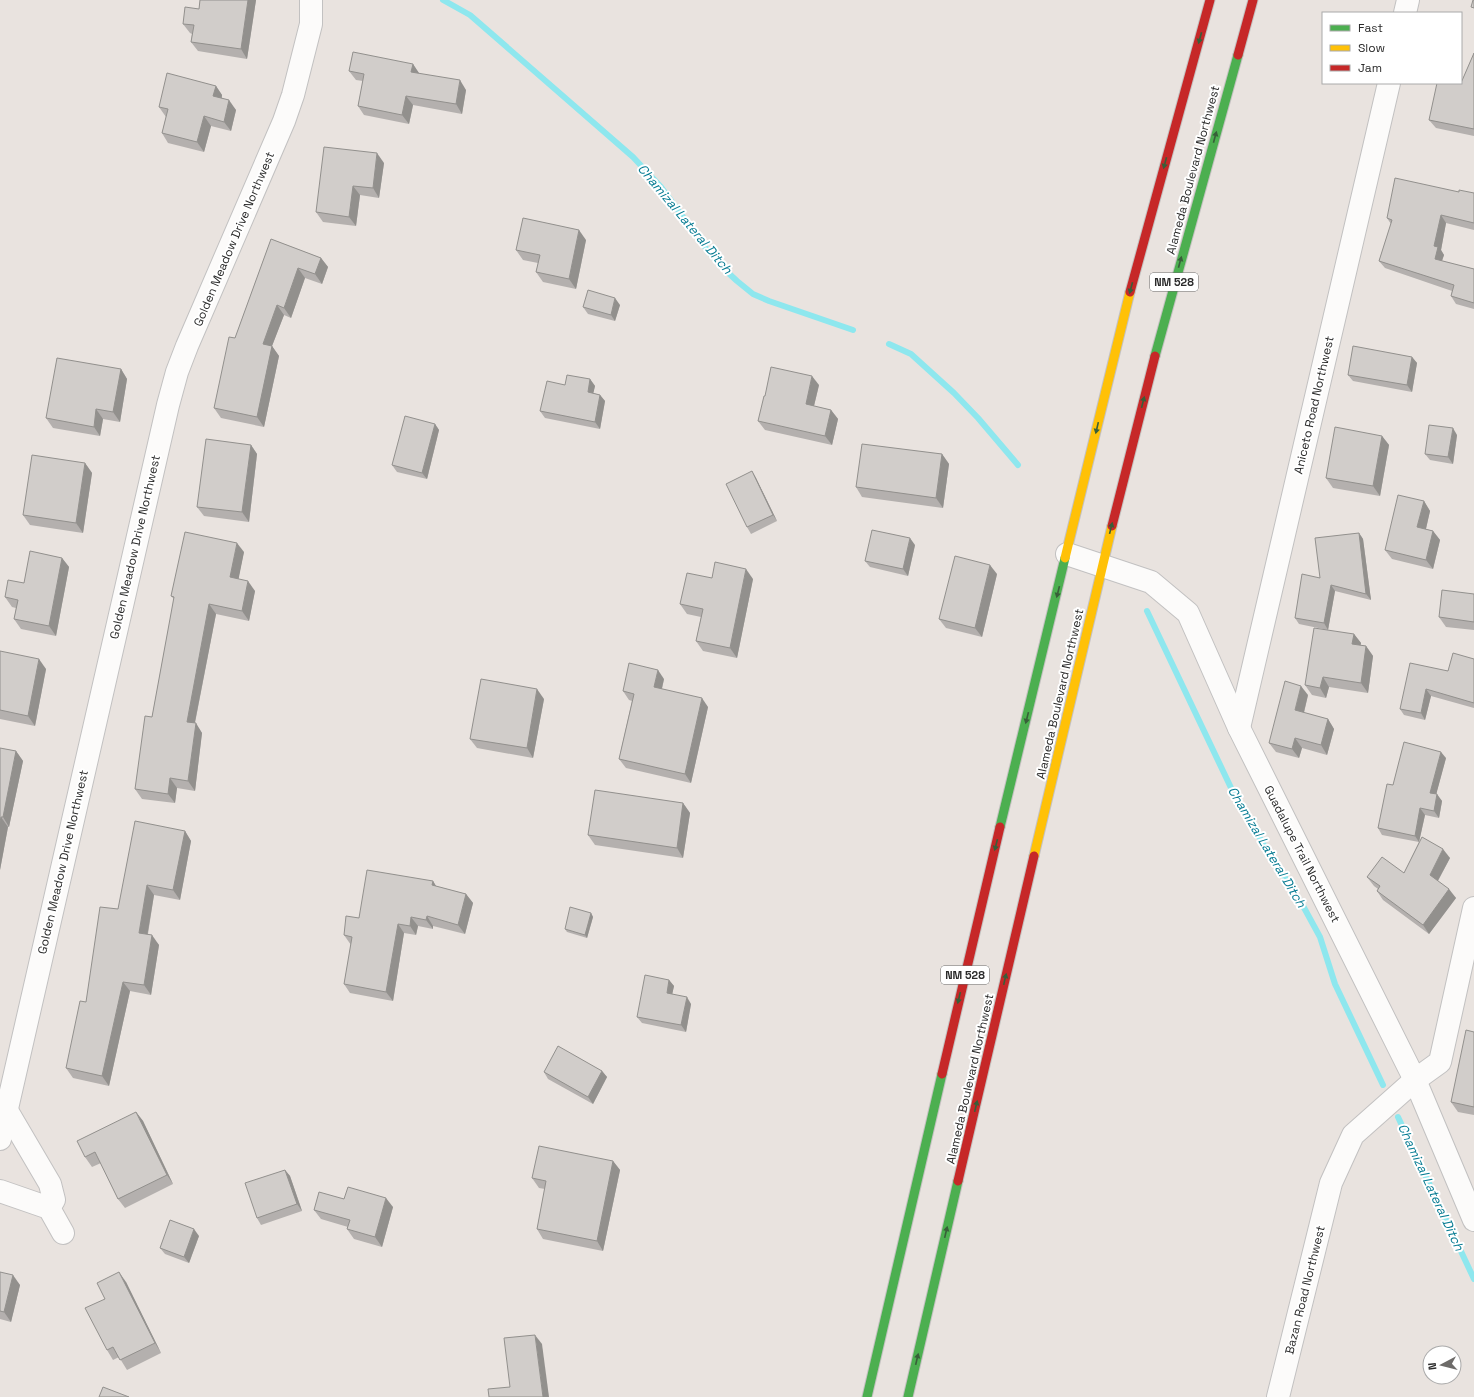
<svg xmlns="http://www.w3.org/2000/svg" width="1474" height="1397" font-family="'Space Grotesk',sans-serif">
  <rect width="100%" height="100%" fill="#e9e3df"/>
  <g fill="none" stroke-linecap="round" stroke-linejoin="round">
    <g stroke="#8ee7ee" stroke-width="6">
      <polyline points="443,0 470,15 633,157 661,187 708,251 724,269 737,281 753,294 769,301 853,330"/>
      <polyline points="889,344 911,354 954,393 978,418 1018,465"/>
      <polyline points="1147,611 1233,792 1264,845 1302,904 1320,937 1335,984 1383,1085"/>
      <polyline points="1398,1117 1474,1279"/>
    </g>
    <g stroke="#c2c1c1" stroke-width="24">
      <g id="street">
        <polyline points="1405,13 1408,0"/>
        <polyline points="1067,554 1151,582 1188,613 1239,728 1415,1080 1474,1220"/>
        <polyline points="1239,728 1389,83"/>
        <polyline points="6,1109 50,1184 54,1200 49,1208"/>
        <polyline points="0,1139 168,405 177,372 187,346 284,121 293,95 311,24 311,0"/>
        <polyline points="0,1191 49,1208 63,1233"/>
        <polyline points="1278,1397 1331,1183 1353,1135 1415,1080 1440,1062 1474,908"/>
      </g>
    </g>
    <g stroke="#c4c2c1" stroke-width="11">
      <g id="fast">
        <polyline points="1155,356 1238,55"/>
        <polyline points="1000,827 1065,558"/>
        <polyline points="867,1397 942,1074"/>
        <polyline points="908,1397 958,1181"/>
      </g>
    </g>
    <g stroke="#c4c2c1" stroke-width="11">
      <g id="slow">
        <polyline points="1065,558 1130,292"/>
        <polyline points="1034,856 1112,526"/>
      </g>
    </g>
    <g stroke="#c4c2c1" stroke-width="11">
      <g id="jam">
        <polyline points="1238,55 1253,0"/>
        <polyline points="1130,292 1210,0"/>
        <polyline points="1112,526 1155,356"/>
        <polyline points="942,1074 1000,827"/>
        <polyline points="958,1181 1034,856"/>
      </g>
    </g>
    <use href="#street" stroke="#fcfbfa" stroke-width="22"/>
    <use href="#fast" stroke="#4caf50" stroke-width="9"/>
    <use href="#slow" stroke="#ffc107" stroke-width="9"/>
    <use href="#jam" stroke="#c62828" stroke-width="9"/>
  </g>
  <g fill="#b4b0ae">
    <polygon points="200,0 256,0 247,59 198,51 191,42 192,34 190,33 183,24 199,9"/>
    <polygon points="1474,53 1474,136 1436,128 1429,120 1461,83"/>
    <polygon points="413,64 419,74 466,90 462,114 413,105 409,124 364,115 358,106 363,81 356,80 349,71"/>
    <polygon points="216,86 222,95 222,98 236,110 231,131 211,126 204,152 168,143 162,133 166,117 159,107"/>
    <polygon points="384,163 379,198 360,195 356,226 323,222 316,212"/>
    <polygon points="1459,192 1474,193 1474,230 1446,223 1441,250 1444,255 1442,261 1474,269 1474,309 1456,304 1451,296 1452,291 1385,268 1379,261 1391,224 1387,218"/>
    <polygon points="271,239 321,258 328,267 322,284 305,278 291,318 284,315 272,346 279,356 264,427 221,418 214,408 235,338"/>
    <polygon points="586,240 576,289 543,282 536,272 538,263 523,260 516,250"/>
    <polygon points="620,305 615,321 588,314 583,307"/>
    <polygon points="1412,357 1417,363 1412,392 1353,381 1348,375"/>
    <polygon points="121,369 127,379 120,422 103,419 100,436 53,428 46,418"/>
    <polygon points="590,379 595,386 593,393 600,395 605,401 600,429 545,418 540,411 565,385"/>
    <polygon points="819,385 814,406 831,410 838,419 832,445 765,430 758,421"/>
    <polygon points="435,424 439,430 427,479 397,472 392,465"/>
    <polygon points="1457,435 1453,464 1430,460 1425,454"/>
    <polygon points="1382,436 1389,445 1380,496 1333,488 1326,478"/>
    <polygon points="251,445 257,454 249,522 204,516 197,507"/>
    <polygon points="942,454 949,464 943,508 862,497 856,487"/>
    <polygon points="85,463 92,473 83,533 30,525 23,515"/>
    <polygon points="752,471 756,478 777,521 751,534 747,527"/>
    <polygon points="1424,501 1430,511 1426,529 1433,531 1440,540 1433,569 1392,559 1385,550"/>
    <polygon points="1359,533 1363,539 1371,600 1335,591 1328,630 1299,624 1295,618 1320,578"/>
    <polygon points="915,545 908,576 870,567 865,561"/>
    <polygon points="244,552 238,579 255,591 249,621 216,614 195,723 202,733 195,791 177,788 175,803 142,799 135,789 152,717 174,599 171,596"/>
    <polygon points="62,558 69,567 56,636 21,629 14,619 16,608 12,607 5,597 24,583"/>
    <polygon points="997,574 982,637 946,628 939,619"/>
    <polygon points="712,578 753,579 737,658 703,651 696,641 701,617 687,614 680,604"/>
    <polygon points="1474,594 1474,630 1446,627 1439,617"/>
    <polygon points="1354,634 1361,643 1360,645 1366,646 1373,656 1368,693 1329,687 1326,698 1312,695 1305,685"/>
    <polygon points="0,651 46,669 35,726 0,719"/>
    <polygon points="1474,659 1474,708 1431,696 1425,720 1404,715 1400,709 1448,671"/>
    <polygon points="664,679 662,689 708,707 691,783 626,768 619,759 632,701 629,700 623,691"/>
    <polygon points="1308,695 1304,713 1328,719 1334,729 1327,755 1302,748 1299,758 1276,752 1269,743"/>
    <polygon points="544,699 533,758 477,748 470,739"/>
    <polygon points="0,748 16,751 23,761 9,827 8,827 0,870"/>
    <polygon points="1446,758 1436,794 1442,801 1439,818 1425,815 1419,842 1450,858 1438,881 1456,898 1429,934 1383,900 1377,891 1378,889 1374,886 1367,877 1404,873 1419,842 1382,835 1378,828 1393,785"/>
    <polygon points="683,803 690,813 683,858 595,845 588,835"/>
    <polygon points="185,831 191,841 180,900 154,895 148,934 159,945 151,995 130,991 109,1086 73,1078 66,1068 86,1002 118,909"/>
    <polygon points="433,881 436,886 466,894 473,903 465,934 433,926 433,929 418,926 416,935 404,933 393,1001 350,993 344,984 351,945 344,935 359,918"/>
    <polygon points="591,913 593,917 587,938 567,932 565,929"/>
    <polygon points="669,980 674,986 672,994 691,1004 686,1032 642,1023 637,1017"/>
    <polygon points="1474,1032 1474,1115 1458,1112 1451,1102"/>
    <polygon points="602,1071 607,1077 593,1104 548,1079 544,1072"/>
    <polygon points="136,1112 143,1121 173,1184 125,1208 118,1199 101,1163 92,1167 85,1157"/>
    <polygon points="613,1161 620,1170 603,1251 543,1239 537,1229 545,1189 539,1188 532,1178"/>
    <polygon points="285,1170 290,1176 302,1211 261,1225 257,1218"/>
    <polygon points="344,1199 393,1207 382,1247 354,1239 347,1229 348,1227 321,1219 314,1210"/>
    <polygon points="199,1236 189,1263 165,1254 160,1248"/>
    <polygon points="0,1272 20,1285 11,1322 0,1319"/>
    <polygon points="126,1282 161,1353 127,1370 119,1357 113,1360 107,1350 105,1299"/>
  </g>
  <g fill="#92908d">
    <polygon points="248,0 256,0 247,59 241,49"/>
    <polygon points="413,64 419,73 417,82 411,72"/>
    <polygon points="460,80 466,90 462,114 456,104"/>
    <polygon points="216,86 222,95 220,106 213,96"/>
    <polygon points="406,96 413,105 409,124 402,115"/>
    <polygon points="229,100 236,110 231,131 224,122"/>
    <polygon points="204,116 211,126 204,152 197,142"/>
    <polygon points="377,153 384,163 379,198 373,188"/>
    <polygon points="353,186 360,195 356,226 349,217"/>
    <polygon points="1441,215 1446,223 1441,250 1444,255 1440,266 1435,259 1434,246"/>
    <polygon points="579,230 586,240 576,289 569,279"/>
    <polygon points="321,258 328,267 322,284 315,274"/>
    <polygon points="298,268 305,278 291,318 284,308"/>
    <polygon points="615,298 620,305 615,321 611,315"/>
    <polygon points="277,305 284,315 272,346 279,356 264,427 257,417 263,344"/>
    <polygon points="1412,357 1417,363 1412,392 1407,385"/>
    <polygon points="121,369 127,379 120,422 113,412"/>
    <polygon points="812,376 819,385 812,414 806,404"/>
    <polygon points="590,379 595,386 592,399 588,392"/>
    <polygon points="600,395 605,401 600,429 595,422"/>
    <polygon points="96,409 103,419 100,436 94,427"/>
    <polygon points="831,410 838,419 832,445 825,436"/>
    <polygon points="435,424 439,430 427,479 422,473"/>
    <polygon points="1453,428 1457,435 1453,464 1448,457"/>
    <polygon points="1382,436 1389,445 1380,496 1373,486"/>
    <polygon points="251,445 257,454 249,522 242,512"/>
    <polygon points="942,454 949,464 943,508 936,498"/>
    <polygon points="85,463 92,473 83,533 76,523"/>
    <polygon points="752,471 756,478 777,521 773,515"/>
    <polygon points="1424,501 1430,511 1424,537 1417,527"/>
    <polygon points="1433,531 1440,540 1433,569 1426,560"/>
    <polygon points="1359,533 1363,539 1371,600 1366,594"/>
    <polygon points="910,538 915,545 908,576 903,569"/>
    <polygon points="237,543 244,552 237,587 230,577"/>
    <polygon points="62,558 69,567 56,636 49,626"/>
    <polygon points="990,565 997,574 982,637 975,628"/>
    <polygon points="746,569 753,579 737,658 730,648"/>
    <polygon points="248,581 255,591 249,621 242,611"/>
    <polygon points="1331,585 1335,591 1328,630 1324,623"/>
    <polygon points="209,604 216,614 193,732 187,722"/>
    <polygon points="1354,634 1361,643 1359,654 1352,644"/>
    <polygon points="1366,646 1373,656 1368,693 1361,683"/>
    <polygon points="39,659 46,669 35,726 28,716"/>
    <polygon points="658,670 664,679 660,696 654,687"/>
    <polygon points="1323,677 1329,687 1326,698 1320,688"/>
    <polygon points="1301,686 1308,695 1302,720 1295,710"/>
    <polygon points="537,689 544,699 533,758 527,748"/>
    <polygon points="1426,689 1431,696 1425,720 1421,713"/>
    <polygon points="702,698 708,707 691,783 685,774"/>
    <polygon points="1328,719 1334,729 1327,755 1321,745"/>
    <polygon points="196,723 202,733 195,791 188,781"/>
    <polygon points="1295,738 1302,748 1299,758 1292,749"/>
    <polygon points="16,751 23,761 9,827 3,817"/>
    <polygon points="1441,752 1446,758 1435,799 1430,793"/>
    <polygon points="170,778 177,788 175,803 168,794"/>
    <polygon points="1437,794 1442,801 1439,818 1434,811"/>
    <polygon points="683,803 690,813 683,858 677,848"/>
    <polygon points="1420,808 1425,815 1419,842 1415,836"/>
    <polygon points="1,817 8,827 0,870 0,822"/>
    <polygon points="185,831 191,841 180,900 173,890"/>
    <polygon points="1443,849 1450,858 1436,884 1430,875"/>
    <polygon points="433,881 439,891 432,885"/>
    <polygon points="147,885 154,895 146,943 139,933"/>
    <polygon points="1449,889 1456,898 1429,934 1423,925"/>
    <polygon points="466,894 473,903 465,934 458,925"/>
    <polygon points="591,913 593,917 587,938 585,935"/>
    <polygon points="427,916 433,926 433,929 426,920"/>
    <polygon points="411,917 418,926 416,935 410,926"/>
    <polygon points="398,924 404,933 393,1001 386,992"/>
    <polygon points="152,935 159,945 151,995 144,985"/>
    <polygon points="669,980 674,986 671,1000 667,993"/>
    <polygon points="123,982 130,991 109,1086 102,1076"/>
    <polygon points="687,997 691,1004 686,1032 681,1025"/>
    <polygon points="602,1071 607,1077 593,1104 588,1097"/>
    <polygon points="136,1112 143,1121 173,1184 167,1175"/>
    <polygon points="613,1161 620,1170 603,1251 597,1241"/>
    <polygon points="285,1170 290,1176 302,1211 297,1204"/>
    <polygon points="386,1198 393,1207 382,1247 375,1237"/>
    <polygon points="194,1229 199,1236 189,1263 184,1257"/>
    <polygon points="119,1272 126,1282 161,1353 155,1343"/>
    <polygon points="13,1275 20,1285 11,1322 4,1312"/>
    <polygon points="535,1335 542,1344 549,1397 543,1397"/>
  </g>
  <g fill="#d1cdca" stroke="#92908d">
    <polygon points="200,0 248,0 241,49 191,42 194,25 183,24 185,7 199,9"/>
    <polygon points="1473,0 1474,0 1474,8 1471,7"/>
    <polygon points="353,52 413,64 411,72 460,80 456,104 406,96 402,115 358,106 364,74 349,71"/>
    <polygon points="1474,53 1474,129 1429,120 1437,83 1461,83"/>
    <polygon points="167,73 216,86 213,96 229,100 224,122 204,116 197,142 162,133 168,109 159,107"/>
    <polygon points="324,147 377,153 373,188 353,186 349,217 316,212"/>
    <polygon points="1395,178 1459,192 1459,190 1474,193 1474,223 1441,215 1434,246 1438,247 1435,259 1474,269 1474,303 1451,296 1454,285 1379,261 1392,220 1387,218"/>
    <polygon points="523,218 579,230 569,279 536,272 540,255 516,250"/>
    <polygon points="271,239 321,258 315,274 298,268 284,308 277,305 263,344 272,346 257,417 214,408 229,337 235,338"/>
    <polygon points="588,290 615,298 611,315 583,307"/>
    <polygon points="1353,346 1412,357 1407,385 1348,375"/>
    <polygon points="57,358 121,369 113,412 96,409 94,427 46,418"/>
    <polygon points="771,367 812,376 806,404 831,410 825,436 758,421 764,396 765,396"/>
    <polygon points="567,375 590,379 588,392 600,395 595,422 540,411 547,381 565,385"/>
    <polygon points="405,416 435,424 422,473 392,465"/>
    <polygon points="1429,425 1453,428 1448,457 1425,454"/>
    <polygon points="1335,427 1382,436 1373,486 1326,478"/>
    <polygon points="206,439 251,445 242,512 197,507"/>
    <polygon points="862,444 942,454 936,498 856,487"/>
    <polygon points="32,455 85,463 76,523 23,515"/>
    <polygon points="752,471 773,515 747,527 726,484"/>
    <polygon points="1398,495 1424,501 1417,527 1433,531 1426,560 1385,550"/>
    <polygon points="872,530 910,538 903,569 865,561"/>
    <polygon points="185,532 237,543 230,577 248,581 242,611 209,604 187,722 196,723 188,781 170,778 168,794 135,789 145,716 152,717 174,597 171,596"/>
    <polygon points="1359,533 1366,594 1331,585 1324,623 1295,618 1302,574 1320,578 1315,538"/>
    <polygon points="30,551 62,558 49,626 14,619 18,600 5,597 8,580 24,583"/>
    <polygon points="955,556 990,565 975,628 939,619"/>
    <polygon points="715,562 746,569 730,648 696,641 703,609 680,604 687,573 712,578"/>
    <polygon points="1442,590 1474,594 1474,622 1439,617"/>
    <polygon points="1314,628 1354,634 1352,644 1366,646 1361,683 1323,677 1320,688 1305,685"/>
    <polygon points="0,651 39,659 28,716 0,710"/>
    <polygon points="1453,653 1474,659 1474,703 1426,689 1421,713 1400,709 1410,663 1448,671"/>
    <polygon points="629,663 658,670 654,687 702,698 685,774 619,759 634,694 623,691"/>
    <polygon points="481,679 537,689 527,748 470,739"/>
    <polygon points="1285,681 1301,686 1295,710 1328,719 1321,745 1295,738 1292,749 1269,743"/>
    <polygon points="1404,742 1441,752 1430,793 1437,794 1434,811 1420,808 1415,836 1378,828 1387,784 1393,785"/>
    <polygon points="0,748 16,751 3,817 1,817 0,822"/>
    <polygon points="595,790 683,803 677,848 588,835"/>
    <polygon points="135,821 185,831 173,890 147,885 139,933 152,935 144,985 123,982 102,1076 66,1068 80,1001 86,1002 100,907 118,909"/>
    <polygon points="1422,837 1443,849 1430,875 1449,889 1423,925 1377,891 1380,886 1367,877 1382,857 1404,873"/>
    <polygon points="367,870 433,881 432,885 466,894 458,925 427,916 426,920 411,917 410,926 398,924 386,992 344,984 352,937 344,935 346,916 359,918"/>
    <polygon points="570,907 591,913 585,935 565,929"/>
    <polygon points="645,975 669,980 667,993 687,997 681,1025 637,1017"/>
    <polygon points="1466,1030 1474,1032 1474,1107 1451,1102"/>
    <polygon points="558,1046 602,1071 588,1097 544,1072"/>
    <polygon points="136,1112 167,1175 118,1199 95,1152 85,1157 77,1141"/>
    <polygon points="539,1146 613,1161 597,1241 537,1229 546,1181 532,1178"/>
    <polygon points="285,1170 297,1204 257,1218 245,1183"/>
    <polygon points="348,1187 386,1198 375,1237 347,1229 350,1220 314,1210 319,1192 344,1199"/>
    <polygon points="170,1220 194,1229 184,1257 160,1248"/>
    <polygon points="0,1272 13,1275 4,1312 0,1311"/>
    <polygon points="119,1272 155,1343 120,1360 113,1347 107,1350 85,1308 105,1299 97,1283"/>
    <polygon points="535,1335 543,1397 489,1397 488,1389 510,1387 504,1338"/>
    <polygon points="103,1387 129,1397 99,1397"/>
  </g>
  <defs><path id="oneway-solid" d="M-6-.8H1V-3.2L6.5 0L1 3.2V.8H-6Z"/></defs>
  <g fill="#385f39">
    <use href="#oneway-solid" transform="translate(1200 38) rotate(105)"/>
    <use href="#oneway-solid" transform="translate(1215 137) rotate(-75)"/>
    <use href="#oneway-solid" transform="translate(1165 163) rotate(105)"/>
    <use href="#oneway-solid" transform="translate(1180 262) rotate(-75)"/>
    <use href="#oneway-solid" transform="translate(1131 288) rotate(105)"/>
    <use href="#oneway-solid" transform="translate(1143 402) rotate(-76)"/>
    <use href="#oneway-solid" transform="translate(1097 428) rotate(103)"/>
    <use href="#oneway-solid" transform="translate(1111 528) rotate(-76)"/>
    <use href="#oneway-solid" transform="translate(1058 592) rotate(104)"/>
    <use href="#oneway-solid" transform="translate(1027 718) rotate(104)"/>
    <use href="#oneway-solid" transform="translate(996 845) rotate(104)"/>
    <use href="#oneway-solid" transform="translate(1005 979) rotate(-77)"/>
    <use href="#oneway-solid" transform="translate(959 998) rotate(103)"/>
    <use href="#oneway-solid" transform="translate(976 1106) rotate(-77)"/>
    <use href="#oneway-solid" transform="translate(946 1232) rotate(-77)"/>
    <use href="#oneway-solid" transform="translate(917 1359) rotate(-77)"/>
  </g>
  <g text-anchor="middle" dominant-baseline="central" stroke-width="4" stroke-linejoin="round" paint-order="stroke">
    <g fill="#fff" stroke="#6a6a6a" stroke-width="1">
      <rect x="1150" y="273" width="48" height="18" rx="3"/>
      <rect x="941" y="966" width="48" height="18" rx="3"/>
    </g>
    <g font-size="11" font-weight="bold" fill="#2a2a2a">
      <text x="1174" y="282">NM 528</text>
      <text x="965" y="975">NM 528</text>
    </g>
    <g font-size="12" fill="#2a2a2a" stroke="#fff">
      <text transform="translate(1193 170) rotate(-75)">Alameda Boulevard Northwest</text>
      <text transform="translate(234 239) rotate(-67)">Golden Meadow Drive Northwest</text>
      <text transform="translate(1314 405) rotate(-77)">Aniceto Road Northwest</text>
      <text transform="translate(135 547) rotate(-77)">Golden Meadow Drive Northwest</text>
      <text transform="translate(1060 694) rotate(-77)">Alameda Boulevard Northwest</text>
      <text transform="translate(1302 854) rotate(63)">Guadalupe Trail Northwest</text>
      <text transform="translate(63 862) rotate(-77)">Golden Meadow Drive Northwest</text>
      <text transform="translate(970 1079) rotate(-77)">Alameda Boulevard Northwest</text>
      <text transform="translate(1305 1290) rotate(-76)">Bazan Road Northwest</text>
    </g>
    <g font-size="13" font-style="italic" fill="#077c93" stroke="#fff">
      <text transform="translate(685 219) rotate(50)">Chamizal Lateral Ditch</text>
      <text transform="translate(1267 847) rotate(59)">Chamizal Lateral Ditch</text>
      <text transform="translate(1431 1187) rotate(65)">Chamizal Lateral Ditch</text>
    </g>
  </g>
  <rect x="1322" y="12" width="140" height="72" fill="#ffffff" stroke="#aaaaaa"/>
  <rect x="1330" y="25" width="20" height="6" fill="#4caf50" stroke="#aaaaaa"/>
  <text x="1358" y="32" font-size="12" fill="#2a2a2a">Fast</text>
  <rect x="1330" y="45" width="20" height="6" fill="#ffc107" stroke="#aaaaaa"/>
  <text x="1358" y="52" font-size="12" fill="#2a2a2a">Slow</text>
  <rect x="1330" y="65" width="20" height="6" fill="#c62828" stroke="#aaaaaa"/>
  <text x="1358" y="72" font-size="12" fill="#2a2a2a">Jam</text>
  <g transform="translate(1442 1365) rotate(263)"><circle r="19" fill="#ffffff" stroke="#aaaaaa"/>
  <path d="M0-3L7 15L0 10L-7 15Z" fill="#6d6b69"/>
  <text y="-6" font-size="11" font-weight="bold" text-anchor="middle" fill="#2a2a2a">N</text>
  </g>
</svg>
